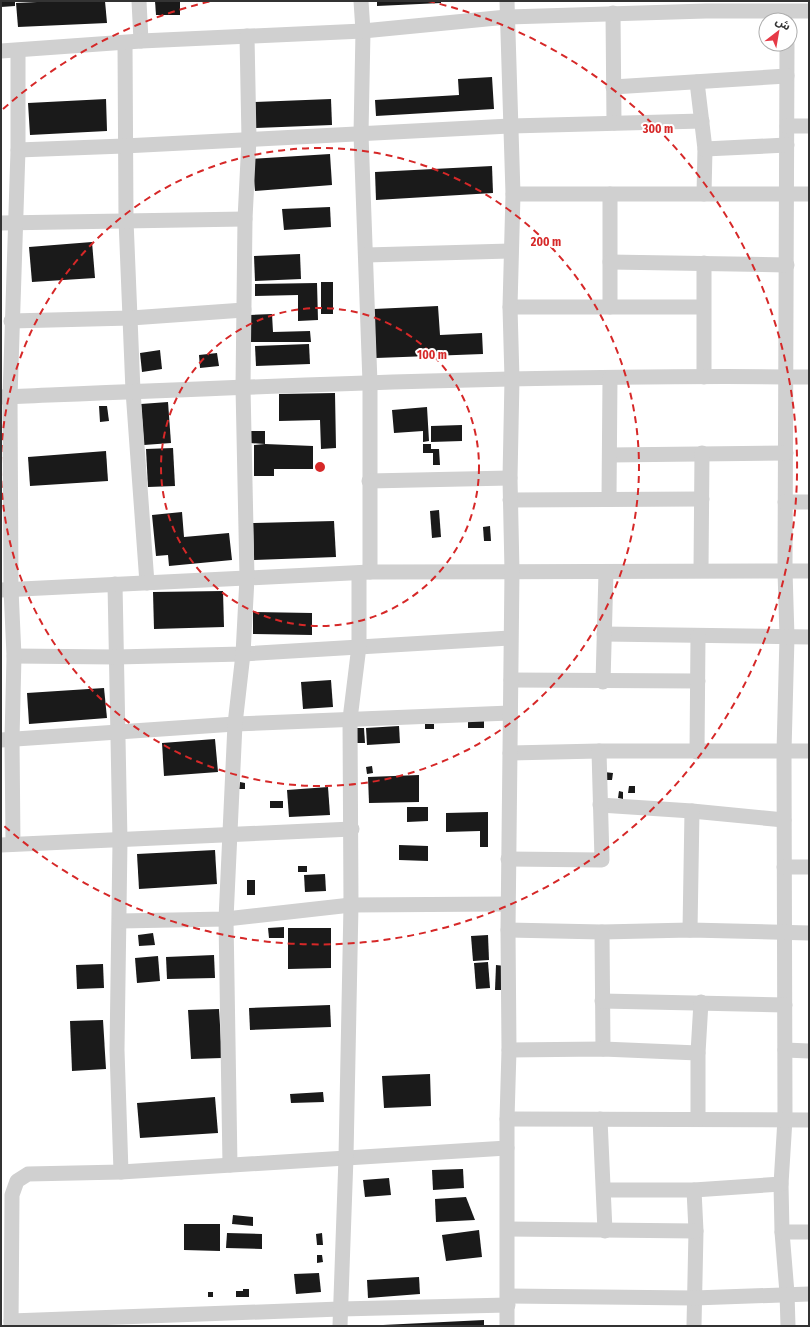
<svg xmlns="http://www.w3.org/2000/svg" width="810" height="1327" font-family="'Fira Sans Condensed','Noto Sans Arabic',sans-serif">
  <rect width="100%" height="100%" fill="#fff"/>
  <g fill="#1a1a1a">
    <polygon points="1,1 15,1 15,6 1,7"/>
    <polygon points="58,1 105,1 107,23 18,27 16,3"/>
    <polygon points="155,1 180,1 180,15 156,15"/>
    <polygon points="377,1 441,1 441,3 377,6"/>
    <polygon points="492,77 494,109 376,116 375,100 459,95 458,79"/>
    <polygon points="106,99 107,131 30,135 28,103"/>
    <polygon points="331,99 332,125 256,128 255,102"/>
    <polygon points="330,154 332,185 255,191 252,159"/>
    <polygon points="492,166 493,193 376,200 375,172"/>
    <polygon points="330,207 331,227 284,230 282,209"/>
    <polygon points="92,242 95,278 32,282 29,247"/>
    <polygon points="300,254 301,279 255,281 254,256"/>
    <rect x="321" y="282" width="12" height="32"/>
    <polygon points="317,283 318,320 298,321 298,295 255,296 255,284"/>
    <polygon points="438,306 440,335 482,333 483,354 376,358 374,309"/>
    <polygon points="272,314 273,332 310,331 311,342 251,342 250,315"/>
    <polygon points="309,344 310,364 256,366 255,346"/>
    <polygon points="160,350 162,369 142,372 140,353"/>
    <polygon points="217,353 219,366 200,368 199,355"/>
    <polygon points="335,393 336,448 321,449 320,420 279,421 279,394"/>
    <polygon points="168,402 171,443 144,445 141,404"/>
    <polygon points="99,406 107,406 109,421 100,422"/>
    <polygon points="427,407 429,441 423,442 423,431 394,433 392,410"/>
    <polygon points="462,425 462,441 431,442 431,426"/>
    <polygon points="251,431 265,431 265,444 250,443"/>
    <polygon points="265,444 313,446 313,469 274,469 274,476 254,476 254,445"/>
    <polygon points="423,444 431,444 431,449 439,449 440,465 433,465 433,453 423,453"/>
    <polygon points="173,448 175,486 148,487 146,449"/>
    <polygon points="106,451 108,481 30,486 28,457"/>
    <polygon points="439,510 441,537 432,538 430,511"/>
    <polygon points="182,512 184,537 229,533 232,560 169,566 168,555 156,556 152,515"/>
    <polygon points="334,521 336,557 254,560 253,523"/>
    <polygon points="490,526 491,541 484,541 483,527"/>
    <polygon points="223,591 224,627 154,629 153,592"/>
    <polygon points="253,612 312,613 312,635 253,634"/>
    <polygon points="331,680 333,707 303,709 301,682"/>
    <polygon points="104,688 107,718 29,724 27,693"/>
    <rect x="468" y="720" width="16" height="8"/>
    <rect x="425" y="724" width="9" height="5"/>
    <polygon points="399,726 400,743 367,745 366,728"/>
    <polygon points="355,728 364,728 365,743 356,743"/>
    <polygon points="215,739 218,772 164,776 162,743"/>
    <polygon points="372,766 373,773 367,774 366,767"/>
    <polygon points="604,772 613,773 612,780 604,780"/>
    <polygon points="419,775 419,802 369,803 368,777"/>
    <polygon points="240,782 245,783 245,789 239,789"/>
    <polygon points="629,786 635,786 635,793 628,793"/>
    <polygon points="328,787 330,815 289,817 287,790"/>
    <polygon points="619,791 623,792 623,799 618,798"/>
    <rect x="270" y="801" width="13" height="7"/>
    <polygon points="407,807 428,807 428,821 407,822"/>
    <polygon points="488,812 488,847 480,847 480,831 446,832 446,813"/>
    <polygon points="399,845 428,846 428,861 399,860"/>
    <polygon points="215,850 217,884 139,889 137,854"/>
    <rect x="298" y="866" width="9" height="6"/>
    <polygon points="325,874 326,891 305,892 304,875"/>
    <rect x="247" y="880" width="8" height="15"/>
    <polygon points="284,927 284,938 269,938 268,928"/>
    <polygon points="288,928 331,928 331,968 288,969"/>
    <polygon points="153,933 155,945 139,946 138,935"/>
    <polygon points="488,935 489,960 473,961 471,936"/>
    <polygon points="214,955 215,978 167,979 166,957"/>
    <polygon points="158,956 160,981 137,983 135,958"/>
    <polygon points="488,962 490,988 476,989 474,963"/>
    <polygon points="103,964 104,988 77,989 76,965"/>
    <polygon points="496,965 505,966 504,990 495,990"/>
    <polygon points="330,1005 331,1027 250,1030 249,1008"/>
    <polygon points="219,1009 222,1058 191,1059 188,1010"/>
    <polygon points="103,1020 106,1069 72,1071 70,1021"/>
    <polygon points="430,1074 431,1106 384,1108 382,1076"/>
    <polygon points="323,1092 324,1102 291,1103 290,1094"/>
    <polygon points="215,1097 218,1133 140,1138 137,1103"/>
    <polygon points="463,1169 464,1188 433,1190 432,1170"/>
    <polygon points="389,1178 391,1195 365,1197 363,1180"/>
    <polygon points="466,1197 475,1220 436,1222 435,1199"/>
    <polygon points="233,1215 253,1217 253,1226 232,1224"/>
    <polygon points="184,1224 220,1224 220,1251 184,1250"/>
    <polygon points="479,1230 482,1257 446,1261 442,1235"/>
    <polygon points="227,1233 262,1234 262,1249 226,1248"/>
    <polygon points="322,1233 323,1245 317,1245 316,1234"/>
    <polygon points="317,1255 322,1255 323,1262 317,1263"/>
    <polygon points="319,1273 321,1292 296,1294 294,1274"/>
    <polygon points="419,1277 420,1294 368,1298 367,1280"/>
    <polygon points="243,1289 249,1289 249,1297 236,1297 236,1291 243,1291"/>
    <rect x="208" y="1292" width="5" height="5"/>
    <polygon points="484,1320 484,1326 383,1326 383,1325"/>
  </g>
  <g fill="none" stroke-linecap="round" stroke-linejoin="round">
    <g stroke="#d0d0d0" stroke-width="15">
      <polyline points="139,1 141,41"/>
      <polyline points="361,1 363,31 361,134 370,383 370,572"/>
      <polyline points="613,13 614,123"/>
      <polyline points="125,43 126,220 133,391 147,583"/>
      <polyline points="787,44 785,571 787,637 784,751 785,1119 781,1184 782,1232 787,1293 788,1326"/>
      <polyline points="1,51 141,41 363,31 507,17 706,11 809,11"/>
      <polyline points="697,82 705,149 704,194"/>
      <polyline points="613,87 787,76"/>
      <polyline points="787,126 809,126"/>
      <polyline points="705,149 787,145"/>
      <polyline points="18,150 124,146 511,126 702,121"/>
      <polyline points="513,194 809,194"/>
      <polyline points="610,194 610,307"/>
      <polyline points="1,223 245,219"/>
      <polyline points="366,255 511,251"/>
      <polyline points="610,262 787,265"/>
      <polyline points="510,307 703,307"/>
      <polyline points="11,321 131,318 244,310"/>
      <polyline points="704,377 704,263"/>
      <path d="M1,397C270,386 540,374 809,377"/>
      <polyline points="610,455 786,453"/>
      <polyline points="369,481 510,478"/>
      <polyline points="609,498 610,378"/>
      <polyline points="510,500 702,499"/>
      <polyline points="785,502 809,502"/>
      <polyline points="701,570 702,453"/>
      <polyline points="115,584 120,841 117,1050 121,1172"/>
      <polyline points="1,590 370,572 809,571"/>
      <polyline points="604,634 809,637"/>
      <polyline points="14,656 116,657 243,654 510,638"/>
      <polyline points="511,680 698,681"/>
      <polyline points="603,682 606,572"/>
      <polyline points="1,740 235,724 510,713"/>
      <polyline points="697,752 698,636"/>
      <polyline points="510,753 599,751 809,751"/>
      <polyline points="600,805 692,811 784,820"/>
      <polyline points="13,844 12,739 14,656 11,589 10,397 18,150 18,51"/>
      <polyline points="1,845 352,829"/>
      <polyline points="508,859 602,860 599,751"/>
      <polyline points="784,867 809,867"/>
      <polyline points="120,921 226,919 351,905 508,904"/>
      <polyline points="508,930 602,932 690,930 809,933"/>
      <polyline points="690,930 692,811"/>
      <polyline points="602,932 603,1049"/>
      <polyline points="602,1001 785,1005"/>
      <polyline points="509,1050 603,1049 698,1053"/>
      <polyline points="785,1050 809,1051"/>
      <polyline points="507,1119 809,1120"/>
      <polyline points="600,1119 605,1231"/>
      <polyline points="698,1119 698,1053 701,1002"/>
      <polyline points="230,1165 226,919 235,724 243,654 247,578 243,387 245,219 249,139 247,36"/>
      <polyline points="604,1190 694,1190 781,1184"/>
      <polyline points="694,1190 696,1231 694,1326"/>
      <polyline points="508,1229 696,1231"/>
      <polyline points="782,1232 809,1232"/>
      <polyline points="508,1296 694,1298 809,1294"/>
      <polyline points="11,1321 340,1309 508,1305"/>
      <polyline points="11,1326 12,1195 17,1181 28,1174 121,1172 507,1148"/>
      <polyline points="340,1326 346,1157 351,905 350,719 359,646 359,573"/>
      <polyline points="507,1326 507,1119 509,1050 508,930 512,571 510,478 512,379 510,307 513,194 507,1"/>
    </g>
  </g>
  <g fill="none" stroke="#d62828" stroke-width="2" stroke-dasharray="7 5">
    <circle cx="320" cy="467" r="159"/>
    <path d="M1 464A319 319 0 1 1 1 470"/>
    <path d="M3 109A478 478 0 0 1 212 1M428 1A478 478 0 1 1 3 825"/>
  </g>
  <circle cx="320" cy="467" r="6" fill="#d62828" stroke="#fff" stroke-width="2"/>
  <g font-size="12" text-anchor="middle" font-weight="bold" fill="#d62828" stroke="#fff" stroke-width="4" stroke-linejoin="round" paint-order="stroke">
    <text x="658" y="133">300 m</text>
    <text x="546" y="246">200 m</text>
    <text x="432" y="359">100 m</text>
  </g>
  <rect width="810" height="1327" fill="none" stroke="#333333" stroke-width="4"/>
  <g transform="translate(778 32) rotate(31)"><circle r="19" fill="#ffffff" stroke="#adadad"/>
  <path d="M0-3L7 15L0 10L-7 15Z" fill="#e63946"/>
  <text y="-6" font-size="11" font-weight="bold" text-anchor="middle" fill="#333333">ش</text>
  </g>
</svg>
